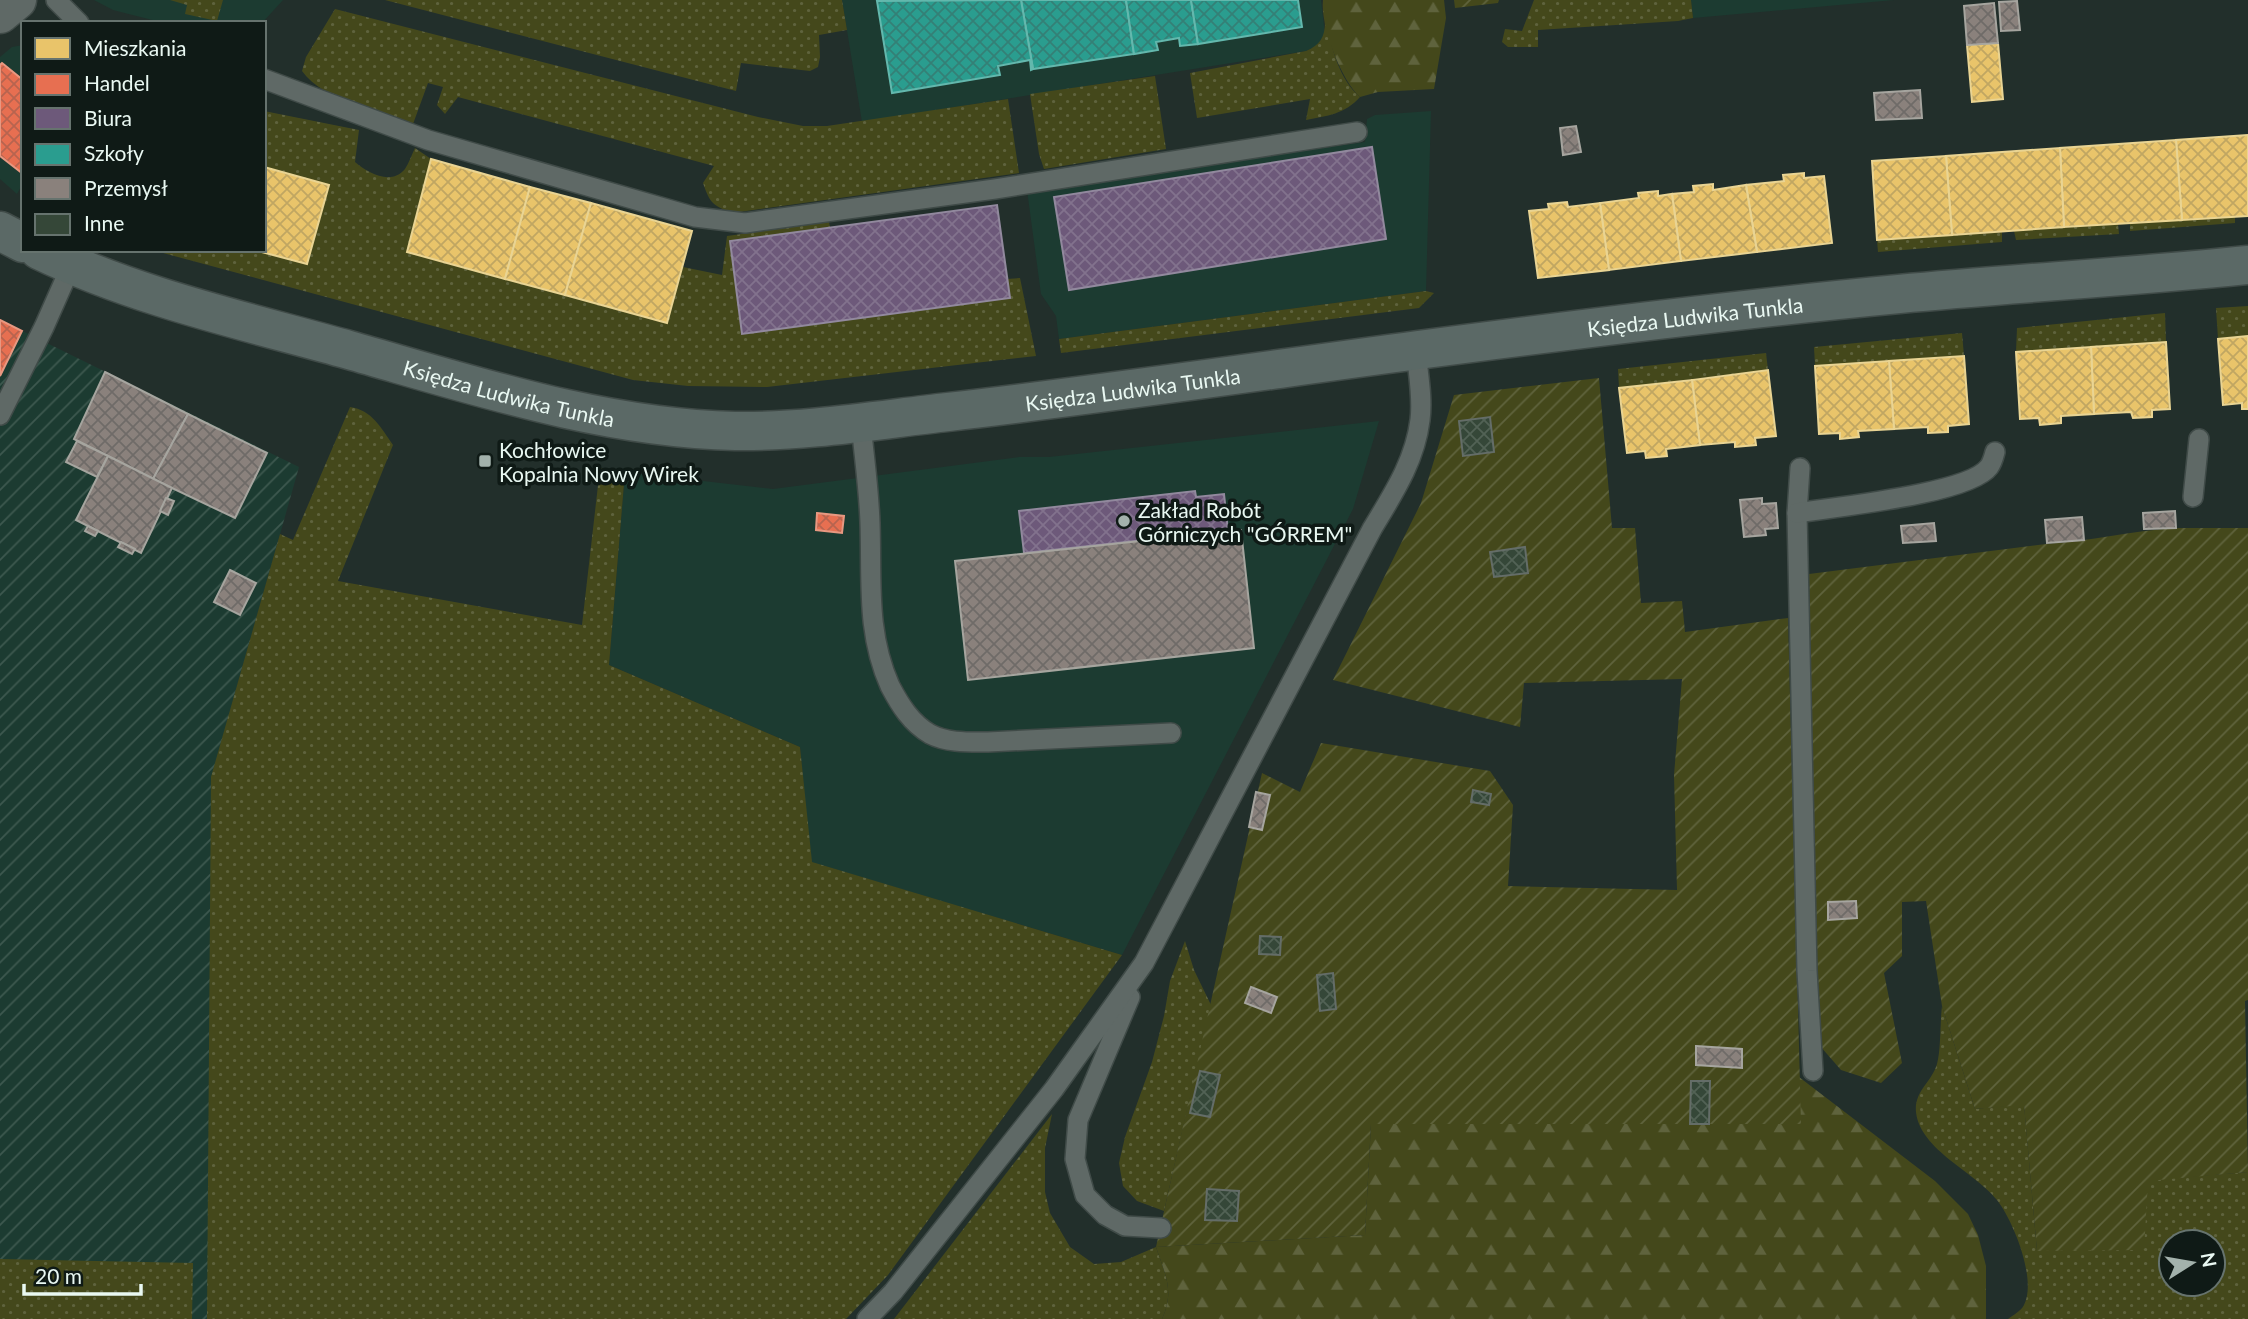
<svg xmlns="http://www.w3.org/2000/svg" width="2248" height="1319" font-family="Lato,sans-serif">
  <defs>
    <pattern id="industrial-furrows" width="10" height="10" patternUnits="userSpaceOnUse" patternTransform="scale(1.75)"><rect width="10" height="10" fill="#1c3b31"/><path d="M-1 1l2-2M0 10L10 0M9 11l2-2" fill="none" stroke="#3d584f"/></pattern>
    <pattern id="grass-dots" width="8" height="8" patternUnits="userSpaceOnUse" patternTransform="scale(1.75)"><rect width="8" height="8" fill="#44481b"/><path d="M2 2h.1M6 6h.1" fill="none" stroke="#5f633d" stroke-width="1.8" stroke-linecap="round"/></pattern>
    <pattern id="forest-firs" width="22" height="20" patternUnits="userSpaceOnUse" patternTransform="scale(1.75)"><rect width="22" height="20" fill="#44481b"/><path d="M5 1l3.5 6h-7zM16 11l3.5 6h-7z" fill="#5f633d"/></pattern>
    <pattern id="garden-furrows" width="10" height="10" patternUnits="userSpaceOnUse" patternTransform="scale(1.75)"><rect width="10" height="10" fill="#44481b"/><path d="M-1 1l2-2M0 10L10 0M9 11l2-2" fill="none" stroke="#5f633d"/></pattern>
    <pattern id="homes-cross-hatch" width="8" height="8" patternUnits="userSpaceOnUse" patternTransform="scale(1.75)"><rect width="8" height="8" fill="#e9c46a"/><path d="M0 0l8 8M0 8l8-8" fill="none" stroke="#c0a662"/></pattern>
    <pattern id="shops-cross-hatch" width="8" height="8" patternUnits="userSpaceOnUse" patternTransform="scale(1.75)"><rect width="8" height="8" fill="#e76f51"/><path d="M0 0l8 8M0 8l8-8" fill="none" stroke="#b7644f"/></pattern>
    <pattern id="offices-cross-hatch" width="8" height="8" patternUnits="userSpaceOnUse" patternTransform="scale(1.75)"><rect width="8" height="8" fill="#6d597a"/><path d="M0 0l8 8M0 8l8-8" fill="none" stroke="#82728d"/></pattern>
    <pattern id="schools-cross-hatch" width="8" height="8" patternUnits="userSpaceOnUse" patternTransform="scale(1.75)"><rect width="8" height="8" fill="#2a9d8f"/><path d="M0 0l8 8M0 8l8-8" fill="none" stroke="#348076"/></pattern>
    <pattern id="industry-cross-hatch" width="8" height="8" patternUnits="userSpaceOnUse" patternTransform="scale(1.75)"><rect width="8" height="8" fill="#8a817c"/><path d="M0 0l8 8M0 8l8-8" fill="none" stroke="#6f6b68"/></pattern>
    <pattern id="building-cross-hatch" width="8" height="8" patternUnits="userSpaceOnUse" patternTransform="scale(1.75)"><rect width="8" height="8" fill="#354738"/><path d="M0 0l8 8M0 8l8-8" fill="none" stroke="#526255"/></pattern>
  </defs>
  <rect width="100%" height="100%" fill="#222f2b"/>
  <g fill="#1c3b31">
    <polygon points="94,0 283,0 262,23 164,23 113,10"/>
    <polygon points="842,0 1321,0 1325,34 1317,46 1306,51 862,122"/>
    <polygon points="1691,0 1894,0 1693,18"/>
    <polygon points="23,45 23,183 17,194 0,179 0,57 12,47"/>
    <polygon points="1431,111 1426,291 1059,339 1056,316 1041,294 1027,190 1365,142 1367,119 1375,115"/>
    <polygon points="1379,421 1353,509 1122,955 811,862 800,747 609,665 625,472 773,489 1019,457 1049,457"/>
  </g>
  <polygon fill="url(#industrial-furrows)" points="0,320 299,467 230,711 209,1319 0,1319"/>
  <g fill="url(#grass-dots)" fill-rule="evenodd">
    <polygon points="170,0 223,0 217,21 185,14 187,5"/>
    <polygon points="385,0 842,0 847,30 819,35 820,57 818,67 810,71 741,63 736,91"/>
    <polygon points="1534,0 1691,0 1693,18 1678,21 1538,30 1538,47 1508,47 1502,42 1505,29 1522,31"/>
    <path d="M335,9L758,117L803,126H827L1008,99L1019,173L732,213C712,205 710,203 703,183L714,166L458,97L445,114L437,105L443,87L428,83L413,124C378,112 324,101 302,71L306,57Z"/>
    <path d="M1325,22C1333,49 1338,78 1360,97C1345,114 1327,116 1306,120L1310,99L1197,118L1190,73L1306,51C1320,45 1325,37 1325,22Z"/>
    <polygon points="1155,76 1166,149 1044,169 1039,154 1030,94"/>
    <path d="M264,111L359,130L355,162C368,173 391,186 405,169C409,163 412,154 415,148L431,159L407,252L667,323L683,267L722,275L727,236L829,222L830,227L730,241L743,334L1009,298L1007,279L1020,278L1036,356L767,387L688,386L633,380L152,250H254L307,264L329,185L264,167Z"/>
    <polygon points="2235,217 2235,223 2130,231 2130,223"/>
    <polygon points="2118,224 2119,234 2016,240 2014,231"/>
    <polygon points="2002,232 2002,242 1878,252 1877,240"/>
    <polygon points="1426,291 1434,293 1419,308 1061,353 1059,339"/>
    <polygon points="2248,306 2248,336 2218,339 2216,308"/>
    <polygon points="2165,313 2166,342 2016,352 2017,328"/>
    <polygon points="1962,333 1964,356 1815,366 1814,347"/>
    <polygon points="1766,353 1768,370 1619,388 1618,369"/>
    <path d="M350,407C372,410 381,428 393,445L338,581L582,625L600,468L625,472L609,665L800,747L812,862L1122,955L888,1275L846,1319H207L211,777L280,534L293,540Z"/>
    <polygon points="1185,941 1194,970 1211,1005 1164,1211 1137,1201 1123,1186 1119,1163 1125,1137 1152,1062 1164,1016 1170,981"/>
    <path d="M1942,1006L1975,1109L2024,1104L2037,1251L2147,1180L2248,1172V1319H2008C2013,1315 2021,1311 2024,1305C2037,1280 2014,1222 1997,1200C1975,1172 1920,1150 1916,1112C1914,1091 1932,1082 1937,1064C1941,1050 1940,1022 1942,1006ZM2171,1242H2213V1284H2171Z"/>
    <path d="M1052,1114L1045,1148V1192L1050,1213L1070,1247L1094,1264L1121,1262L1156,1247C1165,1274 1175,1291 1162,1319H894Z"/>
    <polygon points="0,1259 193,1263 192,1319 0,1319"/>
  </g>
  <g fill="url(#forest-firs)">
    <path d="M1323,0H1444L1446,18L1434,89L1378,92L1360,97C1341,80 1320,25 1323,0Z"/>
    <path d="M1799,1077L1935,1181L1968,1214L1978,1235L1986,1266V1319H1162C1175,1291 1165,1274 1156,1247L1365,1235L1371,1124H1800Z"/>
  </g>
  <g fill="url(#garden-furrows)">
    <polygon points="1454,0 1499,0 1498,3 1455,8"/>
    <polygon points="1599,378 1612,528 1635,528 1641,603 1682,601 1685,632 1788,618 1801,1124 1371,1124 1365,1235 1156,1247 1262,773 1300,792 1321,743 1490,771 1513,805 1508,886 1677,890 1674,775 1682,679 1524,683 1520,727 1333,680 1421,503 1454,395"/>
    <path d="M2175,528H2248V1000L2245,1001L2248,1172L2148,1181L2144,1250L2037,1251L2024,1105L1975,1109L1942,1006L1926,901L1902,902V956L1884,973L1902,1063L1881,1083L1841,1070L1820,1046L1817,1012L1809,574L2046,544C2090,541 2132,531 2175,528Z"/>
  </g>
  <g fill="url(#homes-cross-hatch)" stroke="#e9d493" stroke-width="2">
    <polygon points="1998,43 2003,99 1972,102 1967,45"/>
    <polygon points="2248,135 2248,216 2182,220 2176,140"/>
    <polygon points="2176,140 2182,220 2064,227 2060,148"/>
    <polygon points="2060,148 2064,227 1952,235 1946,156"/>
    <polygon points="1946,156 1952,235 1877,240 1872,161"/>
    <polygon points="431,159 530,187 505,279 407,252"/>
    <polygon points="264,167 329,185 307,264 254,250 264,250"/>
    <polygon points="1804,173 1804,178 1824,176 1832,243 1757,252 1746,185 1784,181 1783,175"/>
    <polygon points="1713,184 1713,190 1746,185 1757,252 1681,261 1672,194 1694,192 1693,186"/>
    <polygon points="530,187 591,203 565,295 505,279"/>
    <polygon points="1658,191 1658,196 1672,194 1681,261 1609,270 1600,203 1639,198 1638,193"/>
    <polygon points="1567,202 1568,207 1600,203 1609,270 1538,278 1529,211 1549,209 1548,204"/>
    <polygon points="591,203 692,231 667,323 565,295"/>
    <polygon points="2248,336 2248,409 2242,409 2242,403 2223,405 2218,339"/>
    <polygon points="2166,342 2170,409 2152,410 2152,417 2133,418 2131,412 2094,414 2091,347"/>
    <polygon points="2091,347 2094,414 2061,416 2061,423 2040,425 2039,418 2020,419 2016,352"/>
    <polygon points="1964,356 1969,424 1948,426 1948,432 1928,433 1928,427 1894,429 1889,361"/>
    <polygon points="1889,361 1894,429 1858,431 1859,437 1840,439 1840,433 1819,434 1815,366"/>
    <polygon points="1768,370 1776,436 1755,438 1756,445 1735,447 1735,442 1700,445 1692,380"/>
    <polygon points="1692,380 1700,445 1666,449 1667,456 1646,458 1645,451 1627,453 1619,388"/>
  </g>
  <g fill="url(#shops-cross-hatch)" stroke="#e89881" stroke-width="2">
    <polygon points="2,63 23,80 23,174 0,156 0,65"/>
    <polygon points="0,320 22,331 0,376"/>
    <polygon points="817,513 844,516 842,533 816,530"/>
  </g>
  <g fill="url(#offices-cross-hatch)" stroke="#92899e" stroke-width="2">
    <polygon points="1372,147 1386,239 1069,290 1054,197"/>
    <polygon points="997,205 1010,298 742,334 730,241"/>
    <polygon points="1195,491 1196,497 1224,494 1228,531 1024,553 1019,511"/>
  </g>
  <g fill="url(#schools-cross-hatch)" stroke="#63b8ad" stroke-width="2">
    <polygon points="1021,0 1126,0 1134,54 1033,69"/>
    <polygon points="1021,0 1033,69 1031,70 1030,60 998,66 1000,75 892,93 877,1"/>
    <polygon points="1126,0 1191,0 1198,44 1180,46 1179,38 1156,42 1158,50 1134,54"/>
    <polygon points="1191,0 1298,0 1302,27 1198,44"/>
  </g>
  <g fill="url(#industry-cross-hatch)" stroke="#a6a59f" stroke-width="2">
    <polygon points="2017,1 2020,30 2001,31 1999,2"/>
    <polygon points="1994,3 1998,43 1967,45 1964,6"/>
    <polygon points="1920,90 1922,118 1876,120 1874,93"/>
    <polygon points="1576,126 1581,152 1563,155 1560,128"/>
    <polygon points="105,372 188,414 153,479 74,439"/>
    <polygon points="188,414 267,453 235,518 153,479"/>
    <polygon points="77,441 108,456 97,477 66,462"/>
    <polygon points="108,456 172,488 141,553 76,520"/>
    <polygon points="166,498 174,501 168,515 160,511"/>
    <polygon points="1762,498 1762,504 1776,503 1778,528 1765,529 1766,535 1744,537 1740,500"/>
    <polygon points="2175,511 2176,528 2144,529 2143,513"/>
    <polygon points="2082,517 2084,540 2047,543 2045,520"/>
    <polygon points="1934,523 1936,541 1903,543 1901,526"/>
    <polygon points="88,526 98,531 95,536 85,531"/>
    <polygon points="1241,530 1254,648 968,680 955,561"/>
    <polygon points="121,542 135,549 132,554 118,547"/>
    <polygon points="230,570 256,583 240,615 214,602"/>
    <polygon points="1256,792 1270,795 1262,830 1249,827"/>
    <polygon points="1856,901 1857,918 1828,920 1828,902"/>
    <polygon points="1251,987 1277,997 1271,1013 1245,1003"/>
    <polygon points="1696,1046 1742,1049 1742,1068 1696,1065"/>
  </g>
  <g fill="url(#building-cross-hatch)" stroke="#646d68" stroke-width="2">
    <polygon points="1490,417 1494,452 1463,456 1459,421"/>
    <polygon points="1525,547 1528,573 1494,577 1490,552"/>
    <polygon points="1473,790 1491,794 1489,805 1471,802"/>
    <polygon points="1260,936 1281,937 1280,955 1259,954"/>
    <polygon points="1333,973 1336,1009 1320,1011 1317,975"/>
    <polygon points="1200,1071 1220,1075 1210,1117 1190,1113"/>
    <polygon points="1691,1081 1710,1081 1709,1124 1690,1124"/>
    <polygon points="1207,1189 1239,1191 1237,1221 1205,1220"/>
  </g>
  <g fill="none" stroke-linecap="round" stroke-linejoin="round">
    <g stroke="#404b48" stroke-width="22">
      <g id="lane">
        <polyline points="56,0 79,23"/>
        <polyline points="264,79 428,140 695,217 745,223 995,189 1357,132"/>
        <polyline points="0,415 44,327 71,266"/>
        <path d="M861,423C864,456 869,490 870,523C872,581 866,632 890,686C900,705 911,723 930,734C947,743 969,742 988,742L1171,733"/>
        <polyline points="1800,468 1797,513 1807,971 1813,1071"/>
        <polyline points="2193,497 2199,439"/>
        <path d="M1797,513C1834,507 1969,494 1989,467C1992,463 1994,456 1995,452"/>
        <polyline points="1130,997 1078,1120 1075,1159 1085,1195 1105,1215 1125,1226 1161,1228"/>
        <path d="M867,1319L893,1292L1054,1089L1144,963L1372,529C1393,494 1415,461 1420,420C1423,398 1418,373 1416,350"/>
      </g>
    </g>
    <g stroke="#404b48" stroke-width="41">
      <polyline id="street" points="0,14 17,0"/>
    </g>
    <g stroke="#404b48" stroke-width="41">
      <g id="secondary">
        <polyline points="0,231 23,243"/>
        <path id="s1" d="M39,250C137,297 245,321 349,350C476,386 603,428 735,431C806,432 877,420 948,412C1105,394 1261,371 1418,350C1578,329 1739,309 1899,294C2016,283 2132,277 2248,265"/>
      </g>
    </g>
    <use href="#lane" stroke="#5f6966" stroke-width="19"/>
    <use href="#street" stroke="#5f6966" stroke-width="38"/>
    <use href="#secondary" stroke="#5b6966" stroke-width="38"/>
  </g>
  <g fill="#a3b2ac" stroke="#0f1a16" stroke-width="2.5">
    <rect x="478" y="454" width="14" height="14" rx="3.5"/>
    <circle cx="1124" cy="521" r="7"/>
  </g>
  <g text-anchor="middle" dominant-baseline="central" stroke-width="7" stroke-linejoin="round" paint-order="stroke">
    <g font-size="21" fill="#e9f8f2" stroke="#0f1a16">
      <text stroke="none"><textPath href="#s1" startOffset="1689">Księdza Ludwika Tunkla</textPath></text>
      <text stroke="none"><textPath href="#s1" startOffset="1122">Księdza Ludwika Tunkla</textPath></text>
      <text stroke="none"><textPath href="#s1" startOffset="492">Księdza Ludwika Tunkla</textPath></text>
    </g>
    <g font-size="21" fill="#e9f8f2" stroke="#0f1a16" text-anchor="start">
      <text x="499" y="449">Kochłowice<tspan x="499" dy="24">Kopalnia Nowy Wirek</tspan></text>
      <text x="1138" y="509">Zakład Robót<tspan x="1138" dy="24">Górniczych "GÓRREM"</tspan></text>
    </g>
  </g>
  <rect x="21" y="21" width="245" height="231" fill="#0f1a16" stroke="#66736e" stroke-width="2"/>
  <rect x="35" y="38" width="35" height="21" fill="#e9c46a" stroke="#66736e" stroke-width="2"/>
  <text x="84" y="56" font-size="21" fill="#e9f8f2">Mieszkania</text>
  <rect x="35" y="74" width="35" height="21" fill="#e76f51" stroke="#66736e" stroke-width="2"/>
  <text x="84" y="91" font-size="21" fill="#e9f8f2">Handel</text>
  <rect x="35" y="108" width="35" height="21" fill="#6d597a" stroke="#66736e" stroke-width="2"/>
  <text x="84" y="126" font-size="21" fill="#e9f8f2">Biura</text>
  <rect x="35" y="144" width="35" height="21" fill="#2a9d8f" stroke="#66736e" stroke-width="2"/>
  <text x="84" y="161" font-size="21" fill="#e9f8f2">Szkoły</text>
  <rect x="35" y="178" width="35" height="21" fill="#8a817c" stroke="#66736e" stroke-width="2"/>
  <text x="84" y="196" font-size="21" fill="#e9f8f2">Przemysł</text>
  <rect x="35" y="214" width="35" height="21" fill="#354738" stroke="#66736e" stroke-width="2"/>
  <text x="84" y="231" font-size="21" fill="#e9f8f2">Inne</text>
  <g transform="translate(2192 1263) rotate(79)"><circle r="33" fill="#0f1a16" stroke="#66736e" stroke-width="2"/>
  <path d="M0-5L12 26L0 18L-12 26Z" fill="#a3b2ac"/>
  <text y="-10" font-size="19" font-weight="bold" text-anchor="middle" fill="#e9f8f2">N</text>
  </g>
  <path d="M24 1284v10h117v-10" fill="none" stroke="#e9f8f2" stroke-width="3.5"/>
  <text x="35" y="1284" font-size="21" fill="#e9f8f2" stroke="#0f1a16" stroke-width="5" paint-order="stroke">20 m</text>
</svg>
